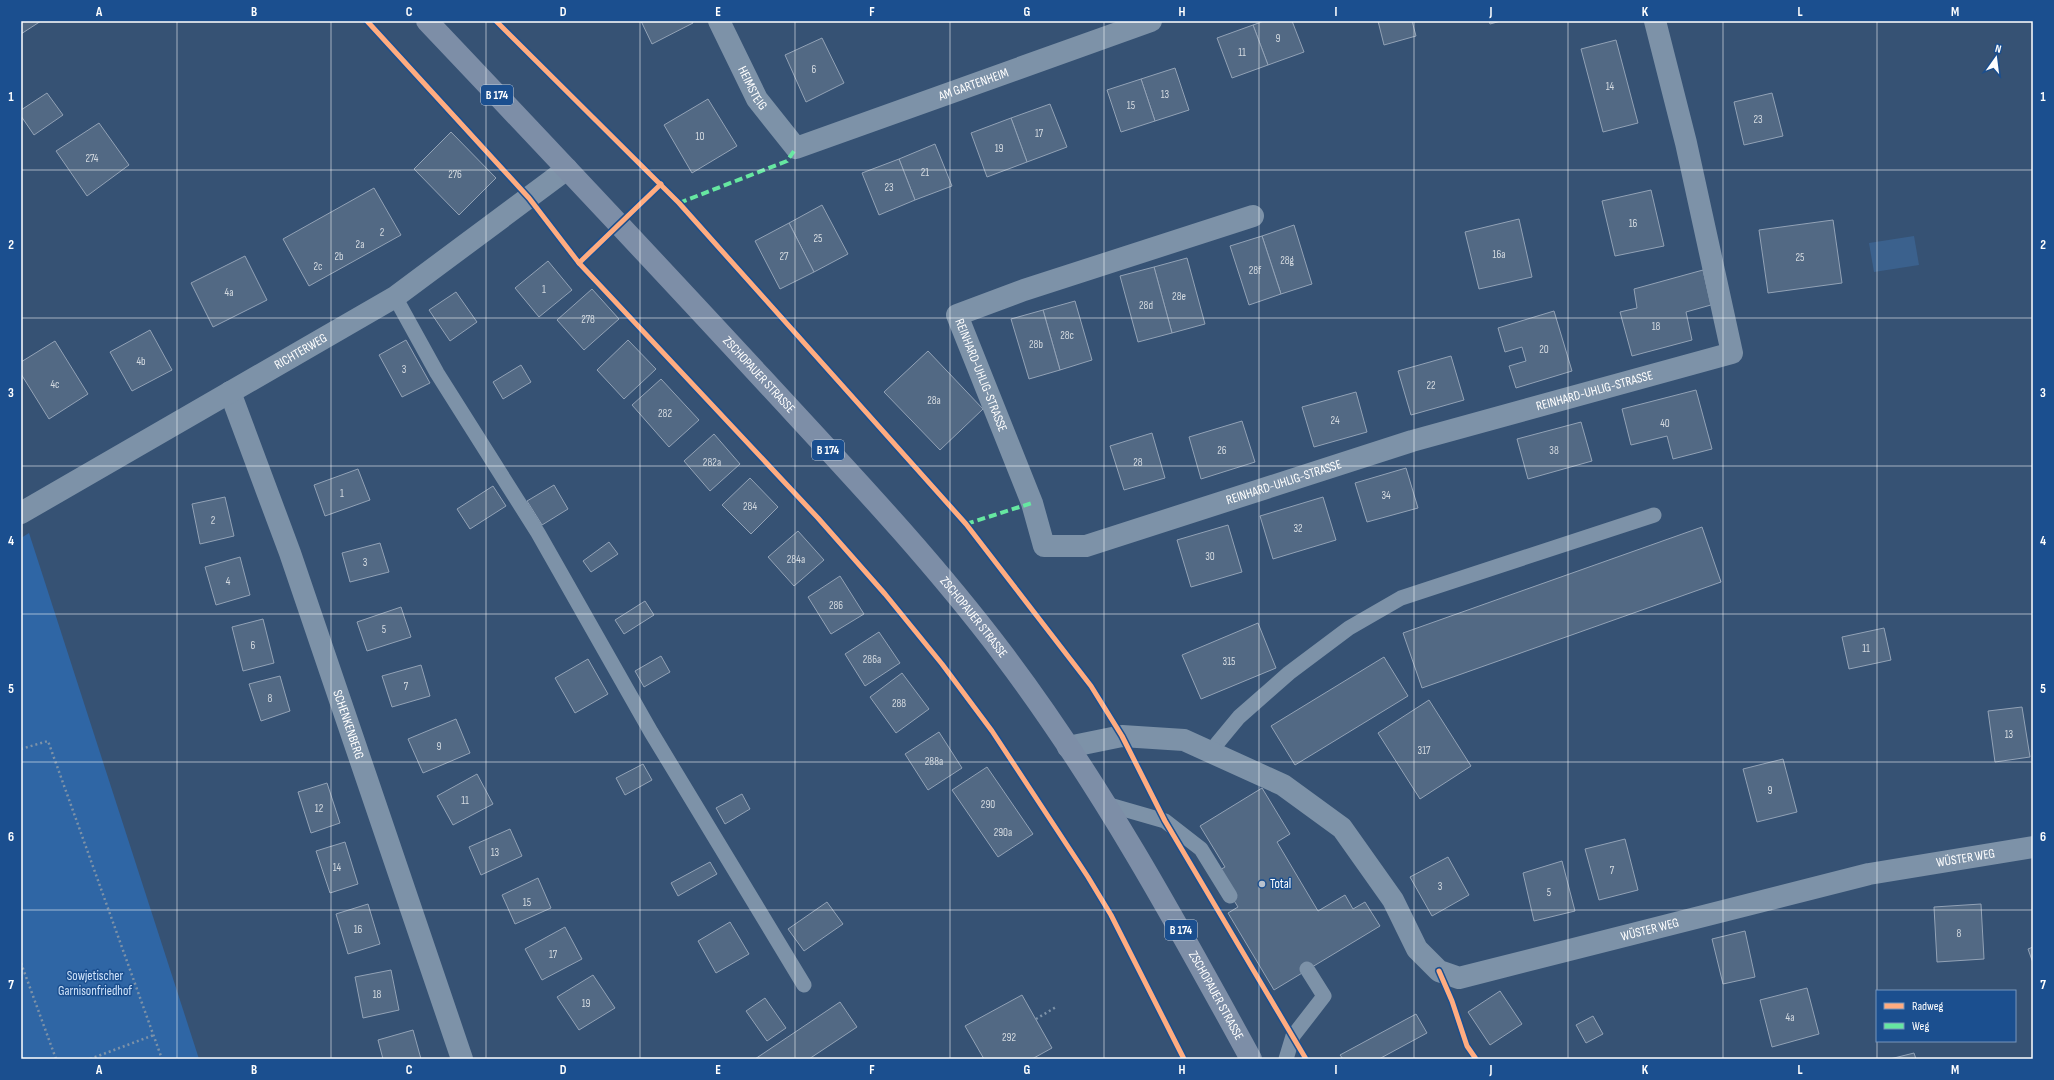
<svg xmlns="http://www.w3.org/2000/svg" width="2054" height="1080" font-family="'Sofia Sans Condensed',sans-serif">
  <rect width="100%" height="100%" fill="#365274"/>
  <polygon fill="#2f66a5" points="29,533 199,1059 21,1059 21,538"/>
  <polygon fill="#3b618d" points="1914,236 1919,265 1874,272 1869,243"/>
  <g fill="#526984" stroke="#92a2b6">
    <polygon points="21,21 41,21 21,34"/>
    <polygon points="641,21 692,21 693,23 652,44"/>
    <polygon points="1264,21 1292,21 1304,52 1268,65 1253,25"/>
    <polygon points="1378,21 1412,21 1416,36 1384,45"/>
    <polygon points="1489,21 1501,21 1490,24"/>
    <polygon points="1253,25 1268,65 1232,78 1217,38"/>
    <polygon points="822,38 844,83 806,102 785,55"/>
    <polygon points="1616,40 1638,123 1603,132 1581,49"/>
    <polygon points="1175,68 1189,110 1155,121 1141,79"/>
    <polygon points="1141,79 1155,121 1121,132 1107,90"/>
    <polygon points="47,93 63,115 34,135 21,116 21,110"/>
    <polygon points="1772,93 1783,136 1744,145 1734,102"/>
    <polygon points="708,99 737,146 692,173 664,125"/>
    <polygon points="1050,104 1067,147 1027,162 1011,118"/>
    <polygon points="1011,118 1027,162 987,177 971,133"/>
    <polygon points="99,123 129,165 87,196 56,151"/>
    <polygon points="451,132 496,178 459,215 414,169"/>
    <polygon points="935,144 952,186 915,200 899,159"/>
    <polygon points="899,159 915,200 879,215 862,173"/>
    <polygon points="374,188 401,235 309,286 283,239"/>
    <polygon points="1651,190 1664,246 1615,256 1602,201"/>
    <polygon points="822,205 848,254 814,272 789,223"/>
    <polygon points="1519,219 1532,277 1479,289 1465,232"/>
    <polygon points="1833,220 1842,283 1768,293 1759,230"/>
    <polygon points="789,223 814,272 780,289 755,241"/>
    <polygon points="1294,225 1312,284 1281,294 1262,236"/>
    <polygon points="1262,236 1281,294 1249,305 1230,246"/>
    <polygon points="245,256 267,300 213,327 191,283"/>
    <polygon points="1187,258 1205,324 1172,333 1154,267"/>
    <polygon points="548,261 572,290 539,317 515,288"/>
    <polygon points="1154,267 1172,333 1138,342 1120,276"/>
    <polygon points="1703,270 1711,305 1686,312 1692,340 1632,356 1620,312 1637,308 1634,289"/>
    <polygon points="592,289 619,319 584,350 557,320"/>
    <polygon points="456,292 477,322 450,341 429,310"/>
    <polygon points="1075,301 1092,360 1060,370 1043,310"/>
    <polygon points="1043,310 1060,370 1029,379 1011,319"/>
    <polygon points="1554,311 1572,371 1516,388 1509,366 1526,361 1522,347 1505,352 1498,328"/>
    <polygon points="150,330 172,370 132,391 110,352"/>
    <polygon points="406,340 430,383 402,397 379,355"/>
    <polygon points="628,340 656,369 624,399 597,370"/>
    <polygon points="55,341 88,394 49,419 21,374 21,362"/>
    <polygon points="928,351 983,409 940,450 884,392"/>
    <polygon points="1451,356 1464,400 1411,415 1398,371"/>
    <polygon points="521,365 531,382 503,399 493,382"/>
    <polygon points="661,379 699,420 669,447 632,405"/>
    <polygon points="1696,390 1712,449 1673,459 1667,436 1631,445 1622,409"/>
    <polygon points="1356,392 1367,432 1314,447 1302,407"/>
    <polygon points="1242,421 1255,462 1201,479 1189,437"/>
    <polygon points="1581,422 1592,461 1528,479 1517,439"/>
    <polygon points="1152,433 1165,478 1124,490 1110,446"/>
    <polygon points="714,434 740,464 710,491 684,461"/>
    <polygon points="1406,468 1418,508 1367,522 1355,483"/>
    <polygon points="358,469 370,500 325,516 314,485"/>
    <polygon points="750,478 778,507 751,534 722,505"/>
    <polygon points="554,485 568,509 542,525 527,501"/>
    <polygon points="493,486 506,506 470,529 457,509"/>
    <polygon points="225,497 234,536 200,544 192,504"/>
    <polygon points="1323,497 1336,540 1273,559 1260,516"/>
    <polygon points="1228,525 1242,572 1191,587 1177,540"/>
    <polygon points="1702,527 1721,582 1422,688 1403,633"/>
    <polygon points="798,531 824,560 794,586 768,557"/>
    <polygon points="609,542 618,554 591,572 583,561"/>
    <polygon points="380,543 389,572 350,582 342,553"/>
    <polygon points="240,557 250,595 216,605 205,567"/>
    <polygon points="840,576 864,614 831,634 808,597"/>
    <polygon points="645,601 654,615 624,634 615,620"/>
    <polygon points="401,607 411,637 367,651 357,622"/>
    <polygon points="263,619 274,663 243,671 232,627"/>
    <polygon points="1258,623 1276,668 1201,699 1182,655"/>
    <polygon points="1884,628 1891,660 1849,669 1842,637"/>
    <polygon points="879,632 900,663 865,686 845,654"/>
    <polygon points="661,656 670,672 644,687 635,671"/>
    <polygon points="1384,657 1408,696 1295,765 1271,726"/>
    <polygon points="588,659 608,694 575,713 555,678"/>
    <polygon points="421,665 430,696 392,707 382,676"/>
    <polygon points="902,673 929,709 896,733 870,697"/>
    <polygon points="280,676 290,711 261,721 249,684"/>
    <polygon points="1429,700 1471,766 1420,799 1378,733"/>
    <polygon points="2022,707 2030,757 1995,762 1988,711"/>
    <polygon points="456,719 470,753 423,773 408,739"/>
    <polygon points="939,732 962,768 928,790 905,754"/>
    <polygon points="1783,759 1797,812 1757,822 1743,769"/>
    <polygon points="643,764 652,780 625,795 616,778"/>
    <polygon points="987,767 1033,834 998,857 952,790"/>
    <polygon points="477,774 493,804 453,825 437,796"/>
    <polygon points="327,783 340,823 311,833 298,792"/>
    <polygon points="1262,788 1290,834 1277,842 1318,911 1345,895 1353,909 1365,902 1380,926 1274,990 1228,913 1238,907 1216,872 1225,867 1200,826"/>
    <polygon points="742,794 750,809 725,824 716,808"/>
    <polygon points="510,829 522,856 481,875 469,847"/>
    <polygon points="1625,839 1638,890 1599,900 1585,849"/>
    <polygon points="345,842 358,884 330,893 316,851"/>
    <polygon points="1448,857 1469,895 1432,916 1410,877"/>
    <polygon points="1562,861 1575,911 1534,921 1523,873"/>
    <polygon points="710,862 717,874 678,896 671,883"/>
    <polygon points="538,878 551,908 515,924 502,895"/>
    <polygon points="827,902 843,924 804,951 788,929"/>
    <polygon points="368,904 380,944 348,954 336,914"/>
    <polygon points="1981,904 1984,959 1937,962 1934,907"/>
    <polygon points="730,922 749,954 716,973 698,941"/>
    <polygon points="565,927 582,959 542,980 525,949"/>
    <polygon points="1745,931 1755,977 1723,984 1712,939"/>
    <polygon points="2033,947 2033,963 2028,949"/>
    <polygon points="391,970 399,1010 363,1018 355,977"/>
    <polygon points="593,975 615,1008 579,1030 557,997"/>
    <polygon points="1807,988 1819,1034 1772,1047 1760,1000"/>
    <polygon points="1500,991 1522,1024 1490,1045 1468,1012"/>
    <polygon points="1022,995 1052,1048 1032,1059 984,1059 965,1026"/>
    <polygon points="765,998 786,1028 767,1041 746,1011"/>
    <polygon points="840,1002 857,1027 809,1059 755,1059"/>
    <polygon points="1416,1014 1427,1033 1379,1059 1343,1059 1340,1055"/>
    <polygon points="1593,1016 1603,1034 1586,1043 1576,1025"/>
    <polygon points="413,1030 421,1059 383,1059 378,1040"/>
    <polygon points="1914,1053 1916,1059 1890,1059"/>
  </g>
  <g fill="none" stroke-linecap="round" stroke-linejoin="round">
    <g stroke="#7d92a8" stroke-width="2.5" stroke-dasharray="2 3" stroke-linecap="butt">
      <polyline points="21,749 48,741 162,1059"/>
      <polyline points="21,963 56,1059"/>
      <polyline points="1036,1019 1056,1007"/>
      <polyline points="90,1059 154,1035"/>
    </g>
    <g stroke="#7d92a8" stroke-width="15">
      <polyline points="395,297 437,373 538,533 651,732 804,985"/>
      <polyline points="1210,752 1239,717 1289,673 1349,628 1401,598 1654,515"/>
      <polyline points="1106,804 1165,821 1201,849 1230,896"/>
      <polyline points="1286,1059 1293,1036 1324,996 1307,969"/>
    </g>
    <g stroke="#7d92a8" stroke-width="22">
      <path id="s1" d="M719,21L757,99L796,148L1151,21"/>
      <path id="s2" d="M1253,216L1024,290L957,315L1032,503L1044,546H1086L1412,441L1732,353L1686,143L1655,21"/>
      <path id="s3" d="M230,392L290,553L462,1059"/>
      <path id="s4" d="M21,513L395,297L567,169"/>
      <path id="s5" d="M1068,747L1122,736L1184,740L1283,785L1342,828L1393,900L1417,949L1439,971L1459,978L1869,874L2033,847"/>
    </g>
    <path stroke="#7d8ea7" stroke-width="22" id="s6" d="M427,21C539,139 651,258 761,377C844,467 929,556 1003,654C1099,781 1175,920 1251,1059"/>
    <g stroke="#66e7a1" stroke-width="4" stroke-dasharray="8 4" stroke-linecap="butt">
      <polyline points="679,203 787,161 796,148"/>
      <polyline points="966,524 1032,503"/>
    </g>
    <g stroke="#1b4f8f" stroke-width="8">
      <g id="cycleway">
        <polyline points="367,21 529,198 579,263 818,518 885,594 942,664 992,731 1088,877 1111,915 1184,1059"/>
        <polyline points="496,21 679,203 966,524 1091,686 1122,736 1165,821 1306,1059"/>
        <polyline points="579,263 661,184"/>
        <polyline points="1439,971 1452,1001 1467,1046 1476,1059"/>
      </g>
    </g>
    <use href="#cycleway" stroke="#ffac80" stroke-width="5"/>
  </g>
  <path fill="none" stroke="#fff" stroke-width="1" stroke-opacity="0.55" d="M177,21V1059M331,21V1059M486,21V1059M640,21V1059M795,21V1059M950,21V1059M1104,21V1059M1259,21V1059M1414,21V1059M1568,21V1059M1723,21V1059M1877,21V991M21,170H2033M21,318H2033M21,466H2033M21,614H2033M21,762H2033M21,910H2033M1877,1041V1059"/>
  <circle fill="#b9c2ce" stroke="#1b4f8f" stroke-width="1.5" cx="1262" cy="884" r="4"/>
  <g text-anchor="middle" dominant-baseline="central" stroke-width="3" stroke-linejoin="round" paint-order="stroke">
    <g font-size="11" fill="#d4dae0">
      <text x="1278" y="38">9</text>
      <text x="1242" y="52">11</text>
      <text x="814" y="69">6</text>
      <text x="1610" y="86">14</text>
      <text x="1165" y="94">13</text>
      <text x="1131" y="105">15</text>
      <text x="1758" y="119">23</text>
      <text x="1039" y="133">17</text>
      <text x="700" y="136">10</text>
      <text x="999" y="148">19</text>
      <text x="92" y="158">274</text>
      <text x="925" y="172">21</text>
      <text x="455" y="174">276</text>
      <text x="889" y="187">23</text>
      <text x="1633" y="223">16</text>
      <text x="382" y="232">2</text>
      <text x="818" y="238">25</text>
      <text x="360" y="244">2a</text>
      <text x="1499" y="254">16a</text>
      <text x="339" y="256">2b</text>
      <text x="784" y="256">27</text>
      <text x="1800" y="257">25</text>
      <text x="1287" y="260">28g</text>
      <text x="318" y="266">2c</text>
      <text x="1255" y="270">28f</text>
      <text x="544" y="289">1</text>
      <text x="229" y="292">4a</text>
      <text x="1179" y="296">28e</text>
      <text x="1146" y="305">28d</text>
      <text x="588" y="319">278</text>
      <text x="1656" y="326">18</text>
      <text x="1067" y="335">28c</text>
      <text x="1036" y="344">28b</text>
      <text x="1544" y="349">20</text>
      <text x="141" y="361">4b</text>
      <text x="404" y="369">3</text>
      <text x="55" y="384">4c</text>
      <text x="1431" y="385">22</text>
      <text x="934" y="400">28a</text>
      <text x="665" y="413">282</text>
      <text x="1335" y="420">24</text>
      <text x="1665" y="423">40</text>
      <text x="1222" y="450">26</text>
      <text x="1554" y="450">38</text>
      <text x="712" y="462">282a</text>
      <text x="1138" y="462">28</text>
      <text x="342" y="493">1</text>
      <text x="1386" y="495">34</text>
      <text x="750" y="506">284</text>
      <text x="213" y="520">2</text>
      <text x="1298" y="528">32</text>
      <text x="1210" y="556">30</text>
      <text x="796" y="559">284a</text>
      <text x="365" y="562">3</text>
      <text x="228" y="581">4</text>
      <text x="836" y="605">286</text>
      <text x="384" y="629">5</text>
      <text x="253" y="645">6</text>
      <text x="1866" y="648">11</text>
      <text x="872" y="659">286a</text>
      <text x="1229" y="661">315</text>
      <text x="406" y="686">7</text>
      <text x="270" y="698">8</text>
      <text x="899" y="703">288</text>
      <text x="2009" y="734">13</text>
      <text x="439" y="746">9</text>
      <text x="1424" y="750">317</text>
      <text x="934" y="761">288a</text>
      <text x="1770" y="790">9</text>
      <text x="465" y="800">11</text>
      <text x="988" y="804">290</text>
      <text x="319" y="808">12</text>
      <text x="1003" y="832">290a</text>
      <text x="495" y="852">13</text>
      <text x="337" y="867">14</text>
      <text x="1612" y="870">7</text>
      <text x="1440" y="886">3</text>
      <text x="1549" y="892">5</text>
      <text x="527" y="902">15</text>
      <text x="358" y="929">16</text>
      <text x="1959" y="933">8</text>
      <text x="553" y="954">17</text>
      <text x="377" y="994">18</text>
      <text x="586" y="1003">19</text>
      <text x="1790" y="1017">4a</text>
      <text x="1009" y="1037">292</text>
    </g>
    <g fill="#1b4f8f" stroke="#bbcadd" stroke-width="1">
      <rect x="481" y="85" width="32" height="20" rx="3"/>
      <rect x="812" y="440" width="32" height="20" rx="3"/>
      <rect x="1165" y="920" width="32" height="20" rx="3"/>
    </g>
    <g font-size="12" font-weight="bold" fill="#fff">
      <text x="497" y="95">B 174</text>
      <text x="828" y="450">B 174</text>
      <text x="1181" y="930">B 174</text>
    </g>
    <g font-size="13" fill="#fff" stroke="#1b4f8f">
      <text stroke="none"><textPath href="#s1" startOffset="338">AM GARTENHEIM</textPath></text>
      <text stroke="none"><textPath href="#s1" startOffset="75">HEIMSTEIG</textPath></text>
      <text stroke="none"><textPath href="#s4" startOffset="323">RICHTERWEG</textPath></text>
      <text stroke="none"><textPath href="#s6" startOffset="485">ZSCHOPAUER STRASSE</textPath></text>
      <text stroke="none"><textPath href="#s2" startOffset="377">REINHARD-UHLIG-STRASSE</textPath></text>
      <text stroke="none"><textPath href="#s2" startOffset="1133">REINHARD-UHLIG-STRASSE</textPath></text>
      <text stroke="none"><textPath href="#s2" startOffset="809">REINHARD-UHLIG-STRASSE</textPath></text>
      <text stroke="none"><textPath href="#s6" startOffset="809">ZSCHOPAUER STRASSE</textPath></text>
      <text stroke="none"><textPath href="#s3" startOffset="353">SCHENKENBERG</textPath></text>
      <text stroke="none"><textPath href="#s5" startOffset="1015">WÜSTER WEG</textPath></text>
      <text stroke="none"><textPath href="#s5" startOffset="691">WÜSTER WEG</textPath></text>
      <text stroke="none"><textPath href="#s6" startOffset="1259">ZSCHOPAUER STRASSE</textPath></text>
    </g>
    <g font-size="13" fill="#fff" stroke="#1b4f8f" text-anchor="start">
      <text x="1270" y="884">Total</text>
    </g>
    <g font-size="13" fill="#cfe3fa" stroke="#1b4f8f">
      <text x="95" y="976">Sowjetischer<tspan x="95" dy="15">Garnisonfriedhof</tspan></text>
    </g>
  </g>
  <rect width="2054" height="1080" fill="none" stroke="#1b4f8f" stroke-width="44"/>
  <rect x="1876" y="990" width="140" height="52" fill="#1b4f8f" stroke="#7695bc"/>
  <rect x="1884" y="1003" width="20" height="6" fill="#ffac80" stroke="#7695bc"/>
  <text x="1912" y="1010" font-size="12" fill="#ffffff">Radweg</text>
  <rect x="1884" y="1023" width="20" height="6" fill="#66e7a1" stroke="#7695bc"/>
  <text x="1912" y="1030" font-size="12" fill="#ffffff">Weg</text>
  <g transform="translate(1996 58) rotate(14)" stroke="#1b4f8f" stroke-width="3" paint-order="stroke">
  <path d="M0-3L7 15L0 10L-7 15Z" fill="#ffffff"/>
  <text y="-6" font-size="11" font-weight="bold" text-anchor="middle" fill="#ffffff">N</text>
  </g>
  <rect x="22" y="22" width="2010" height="1036" fill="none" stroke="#fff" stroke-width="1.5"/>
  <g font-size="13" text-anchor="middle" font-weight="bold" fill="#fff">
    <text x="99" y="16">A</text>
    <text x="254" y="16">B</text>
    <text x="409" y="16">C</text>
    <text x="563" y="16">D</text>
    <text x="718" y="16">E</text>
    <text x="872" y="16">F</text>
    <text x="1027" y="16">G</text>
    <text x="1182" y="16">H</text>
    <text x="1336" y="16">I</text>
    <text x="1491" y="16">J</text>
    <text x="1645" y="16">K</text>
    <text x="1800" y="16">L</text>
    <text x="1955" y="16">M</text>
    <text x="11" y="101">1</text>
    <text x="2043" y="101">1</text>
    <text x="11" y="249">2</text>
    <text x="2043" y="249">2</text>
    <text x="11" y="397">3</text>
    <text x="2043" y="397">3</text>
    <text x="11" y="545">4</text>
    <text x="2043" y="545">4</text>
    <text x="11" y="693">5</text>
    <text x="2043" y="693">5</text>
    <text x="11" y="841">6</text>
    <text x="2043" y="841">6</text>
    <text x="11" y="989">7</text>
    <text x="2043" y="989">7</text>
    <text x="99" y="1074">A</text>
    <text x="254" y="1074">B</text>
    <text x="409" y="1074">C</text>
    <text x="563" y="1074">D</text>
    <text x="718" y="1074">E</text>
    <text x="872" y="1074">F</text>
    <text x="1027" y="1074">G</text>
    <text x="1182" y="1074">H</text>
    <text x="1336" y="1074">I</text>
    <text x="1491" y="1074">J</text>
    <text x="1645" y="1074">K</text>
    <text x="1800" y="1074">L</text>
    <text x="1955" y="1074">M</text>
  </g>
</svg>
